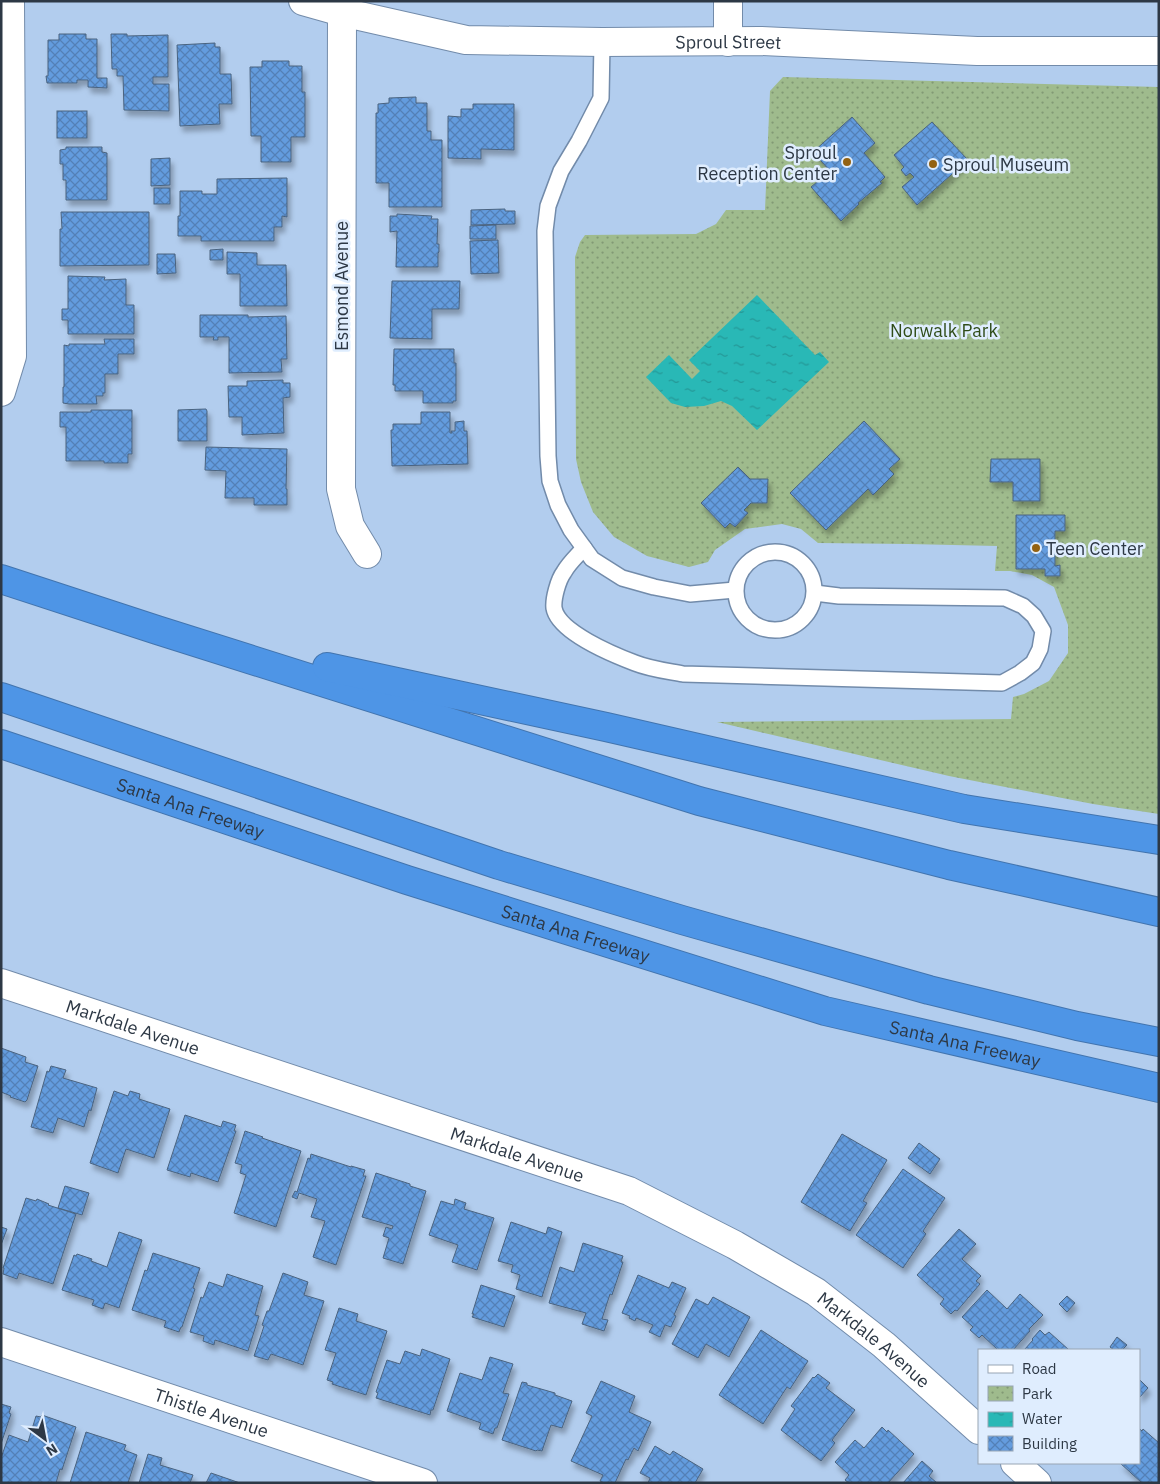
<svg xmlns="http://www.w3.org/2000/svg" width="1160" height="1484" font-family="'IBM Plex Sans',sans-serif">
  <defs>
    <pattern id="park-dots" width="8" height="8" patternUnits="userSpaceOnUse" patternTransform="scale(1.25)"><rect width="8" height="8" fill="#9fbb8d"/><path d="M2 2h.1M6 6h.1" fill="none" stroke="#829975" stroke-width="1.8" stroke-linecap="round"/></pattern>
    <pattern id="water-ripples" width="26" height="14" patternUnits="userSpaceOnUse" patternTransform="scale(1.25)"><rect width="26" height="14" fill="#29b8b6"/><path d="M2 4q2-2 4 0t4 0M15 11q2-2 4 0t4 0" fill="none" stroke="#249796"/></pattern>
    <pattern id="building-cross-hatch" width="8" height="8" patternUnits="userSpaceOnUse" patternTransform="scale(1.25)"><rect width="8" height="8" fill="#649cde"/><path d="M0 0l8 8M0 8l8-8" fill="none" stroke="#5380b6"/></pattern>
    <filter id="shadow"><feDropShadow dx="3" dy="5.5" stdDeviation="2.5" flood-color="#0004"/></filter>
  </defs>
  <rect width="100%" height="100%" fill="#b2cdee"/>
  <polygon fill="url(#park-dots)" points="783,77 1159,87 1159,814 1093,804 949,776 717,722 1011,719 1013,697 1024,694 1049,681 1068,653 1068,625 1054,587 1032,575 1010,571 995,571 997,546 908,544 818,543 801,529 782,524 745,529 715,550 708,562 689,567 647,556 614,537 593,512 581,482 576,459 575,257 580,242 585,235 696,234 716,224 726,210 765,210 770,91"/>
  <polygon fill="url(#water-ripples)" points="757,295 815,355 820,352 829,362 757,430 732,406 721,401 704,406 685,407 671,403 646,377 669,355 692,379 700,371 689,360"/>
  <g fill="url(#building-cross-hatch)" stroke="#4a637f" filter="url(#shadow)">
    <polygon points="59,34 86,34 86,39 97,39 97,78 107,78 107,88 88,87 88,80 77,80 77,83 47,83 46,76 48,76 48,40 59,40"/>
    <polygon points="111,34 127,34 127,36 168,35 168,77 153,77 153,84 169,84 169,111 124,110 123,76 117,76 117,69 112,69"/>
    <polygon points="215,43 215,47 220,47 220,74 231,74 232,104 219,104 220,124 180,126 177,45"/>
    <polygon points="262,61 289,61 289,66 302,66 302,92 305,92 305,137 291,137 291,162 261,162 261,136 251,136 250,67 262,67"/>
    <polygon points="416,97 416,103 427,103 427,131 431,131 431,140 442,140 442,207 389,207 389,183 376,183 376,113 378,113 378,104 389,103 389,98"/>
    <polygon points="473,104 514,104 514,150 481,149 481,159 448,158 448,116 461,117 461,109 473,109"/>
    <rect x="57" y="111" width="30" height="27"/>
    <polygon points="852,117 875,143 864,153 885,177 880,182 882,183 858,203 859,204 841,221 811,187 830,171 813,152"/>
    <polygon points="932,122 968,160 917,205 902,187 914,177 910,173 906,176 901,170 904,167 894,155"/>
    <polygon points="66,147 102,147 102,152 107,153 107,200 66,200 66,180 63,180 63,164 60,164 60,150 66,149"/>
    <polygon points="170,158 170,185 151,186 151,159"/>
    <polygon points="287,178 287,217 282,216 282,227 274,227 274,241 201,241 201,236 178,236 178,216 180,216 180,191 202,191 202,194 217,194 217,179"/>
    <rect x="154" y="188" width="16" height="16"/>
    <polygon points="505,209 505,211 515,211 515,224 471,225 471,210"/>
    <polygon points="61,212 149,212 149,265 60,266 60,229 62,229"/>
    <polygon points="397,214 432,216 431,219 438,219 437,244 439,244 439,252 438,253 438,267 396,267 397,231 390,232 390,216 397,216"/>
    <polygon points="496,225 496,239 470,239 470,226"/>
    <polygon points="498,240 499,273 471,274 470,241"/>
    <polygon points="223,249 223,260 210,260 210,250"/>
    <polygon points="227,252 257,253 257,265 286,265 287,306 240,306 240,274 227,274"/>
    <polygon points="157,254 175,254 176,273 157,274"/>
    <polygon points="68,276 105,277 104,280 126,279 126,305 134,305 134,334 68,334 68,320 62,320 62,309 68,309"/>
    <polygon points="392,281 460,281 459,309 432,309 432,339 390,338"/>
    <polygon points="200,315 248,315 248,317 286,316 287,359 281,359 282,372 229,373 229,337 218,337 218,340 213,340 214,337 200,337"/>
    <polygon points="104,339 134,339 134,354 118,354 118,374 105,374 105,393 103,393 103,396 96,396 97,404 69,404 63,403 63,387 64,387 64,345 69,346 69,344 105,344"/>
    <polygon points="394,349 454,349 454,363 456,363 456,401 453,401 453,403 423,403 423,391 395,391 395,385 393,385"/>
    <polygon points="283,380 283,383 290,383 290,397 283,398 284,433 242,435 242,417 229,417 228,386 247,386 247,381"/>
    <polygon points="206,409 207,411 207,441 178,441 178,410"/>
    <polygon points="91,410 132,410 132,454 128,454 128,463 104,463 104,461 66,461 66,427 60,427 60,412 91,412"/>
    <polygon points="421,412 450,412 450,433 452,433 451,431 455,431 455,422 464,421 464,431 467,431 468,464 392,466 391,430 393,430 393,424 421,424"/>
    <polygon points="864,421 900,459 889,469 894,474 873,495 868,489 826,530 790,493"/>
    <polygon points="206,447 287,449 286,489 287,489 287,505 254,505 254,498 225,498 226,471 205,470"/>
    <polygon points="991,459 1040,459 1040,501 1013,501 1013,482 990,482"/>
    <polygon points="738,467 750,479 768,479 767,503 751,503 744,510 748,513 735,527 730,523 725,528 701,503"/>
    <polygon points="1016,515 1065,515 1065,531 1055,531 1055,566 1060,565 1060,576 1045,576 1045,569 1016,569"/>
    <polygon points="1,1048 26,1057 25,1062 38,1066 27,1100 25,1102 10,1097 11,1096 1,1092"/>
    <polygon points="51,1066 66,1070 63,1078 97,1088 91,1111 89,1110 84,1127 58,1118 53,1133 31,1127 47,1071 49,1072"/>
    <polygon points="114,1091 128,1096 130,1091 140,1094 139,1099 170,1109 154,1158 126,1149 118,1173 90,1163"/>
    <polygon points="185,1115 221,1127 223,1121 236,1125 234,1131 236,1131 218,1182 191,1173 190,1177 167,1170"/>
    <polygon points="245,1131 263,1137 262,1138 301,1151 276,1227 234,1213 246,1175 240,1173 242,1165 235,1163"/>
    <polygon points="842,1134 887,1160 863,1201 867,1203 850,1231 801,1202"/>
    <polygon points="919,1143 940,1159 930,1174 908,1158"/>
    <polygon points="311,1154 351,1167 351,1166 365,1170 363,1176 366,1176 336,1265 313,1257 325,1221 311,1217 317,1199 299,1193 297,1199 292,1197 295,1191 297,1192 308,1158 310,1159"/>
    <polygon points="903,1169 945,1198 923,1231 926,1234 903,1268 856,1235"/>
    <polygon points="376,1173 410,1184 410,1186 426,1191 403,1264 383,1258 389,1238 383,1236 386,1227 392,1229 393,1226 362,1217"/>
    <polygon points="65,1186 89,1193 82,1215 58,1208"/>
    <polygon points="26,1198 36,1201 37,1199 49,1204 48,1205 76,1214 53,1284 19,1273 17,1279 3,1274 4,1268 3,1268"/>
    <polygon points="455,1199 466,1203 464,1209 494,1218 477,1270 452,1262 458,1245 429,1235 441,1201 454,1205"/>
    <polygon points="511,1222 546,1234 548,1227 562,1232 542,1297 516,1289 520,1275 511,1272 513,1265 498,1261"/>
    <polygon points="1,1227 7,1229 1,1245"/>
    <polygon points="959,1229 976,1244 962,1259 981,1276 976,1281 980,1284 957,1311 955,1310 951,1314 940,1304 944,1299 917,1275"/>
    <polygon points="119,1232 142,1240 119,1308 105,1303 103,1309 92,1305 94,1300 62,1290 74,1255 76,1256 77,1254 92,1259 91,1261 107,1267"/>
    <polygon points="583,1243 623,1256 621,1262 623,1262 612,1295 610,1294 602,1319 608,1320 604,1331 582,1324 586,1313 549,1303 560,1267 574,1272"/>
    <polygon points="153,1253 200,1268 193,1288 195,1289 182,1327 181,1327 179,1332 164,1327 166,1321 132,1310 145,1270 147,1271"/>
    <polygon points="283,1273 308,1282 304,1295 324,1301 303,1365 271,1354 268,1360 254,1356 264,1326 262,1325 267,1311 269,1311"/>
    <polygon points="227,1274 263,1286 255,1315 259,1316 248,1351 215,1340 214,1345 203,1341 204,1336 190,1332 201,1297 203,1298 209,1282 223,1287"/>
    <polygon points="638,1275 669,1288 672,1282 686,1288 674,1315 676,1316 671,1327 665,1325 660,1337 649,1332 653,1325 636,1318 635,1321 629,1318 630,1316 622,1313"/>
    <polygon points="481,1285 515,1296 504,1327 472,1317 474,1314 472,1314"/>
    <polygon points="987,1290 1007,1309 1020,1294 1043,1315 1029,1329 1030,1331 1013,1350 998,1350 982,1335 979,1338 970,1330 973,1327 962,1317"/>
    <polygon points="1067,1296 1075,1303 1067,1312 1059,1304"/>
    <polygon points="713,1297 750,1317 729,1357 706,1344 698,1358 672,1344 696,1299 708,1305"/>
    <polygon points="339,1308 358,1314 356,1321 387,1331 366,1395 332,1384 333,1382 327,1380 336,1353 325,1350"/>
    <polygon points="761,1330 808,1361 790,1389 787,1387 763,1424 719,1395"/>
    <polygon points="1040,1330 1045,1335 1049,1332 1069,1350 1024,1350 1033,1340 1032,1339"/>
    <polygon points="1117,1337 1127,1345 1122,1350 1114,1350 1110,1347"/>
    <polygon points="422,1349 450,1359 433,1410 431,1410 430,1415 376,1398 378,1393 376,1392 387,1360 400,1364 405,1351 420,1356"/>
    <polygon points="490,1357 513,1364 503,1393 509,1394 497,1428 495,1428 493,1434 479,1429 481,1423 447,1411 460,1373 482,1380"/>
    <polygon points="818,1374 830,1383 826,1388 855,1410 832,1440 835,1443 821,1461 781,1430 795,1409 791,1406 813,1377 814,1378"/>
    <polygon points="1139,1379 1148,1388 1139,1398"/>
    <polygon points="601,1381 635,1396 629,1412 651,1422 638,1451 634,1448 628,1460 626,1459 615,1483 604,1483 600,1481 603,1475 571,1461 592,1416 586,1413"/>
    <polygon points="522,1382 527,1383 527,1385 555,1393 555,1395 572,1401 562,1428 551,1425 542,1451 537,1450 536,1451 502,1440"/>
    <polygon points="1,1404 11,1407 9,1413 11,1414 1,1444"/>
    <polygon points="42,1415 76,1427 62,1470 60,1469 56,1483 1,1483 1,1458 9,1435 28,1442 36,1416 41,1417"/>
    <polygon points="882,1427 887,1432 888,1430 914,1454 888,1483 849,1483 845,1480 849,1475 835,1462 855,1440 864,1448"/>
    <polygon points="1139,1428 1142,1431 1143,1429 1159,1443 1159,1481 1157,1483 1142,1483 1120,1463 1139,1463"/>
    <polygon points="86,1432 126,1445 124,1450 137,1455 128,1483 70,1483"/>
    <polygon points="655,1446 670,1455 673,1451 703,1469 695,1483 648,1483 650,1478 640,1473"/>
    <polygon points="148,1454 162,1458 160,1465 193,1475 190,1483 139,1483"/>
    <polygon points="922,1461 933,1471 929,1476 937,1483 903,1483"/>
    <polygon points="211,1473 240,1483 206,1483"/>
  </g>
  <g fill="none" stroke-linecap="round" stroke-linejoin="round">
    <g stroke="#728baa" stroke-width="18">
      <g id="lane">
        <polyline points="602,42 601,98 579,141 561,171 548,206 545,231 548,456 550,481 558,505 571,530 592,559 622,578 654,587 690,594 735,590"/>
        <path d="M584,548C577,556 569,563 564,572C558,580 553,599 554,608C558,632 614,655 635,663C650,669 667,671 683,674L1002,683L1020,673L1033,663L1040,649L1043,631L1034,616L1023,606L1005,598L839,596L815,593"/>
        <circle cx="775" cy="591" r="39"/>
      </g>
    </g>
    <g stroke="#728baa" stroke-width="30">
      <g id="street">
        <path id="s1" d="M303,1L342,12L466,40L602,42L761,41L977,51H1159"/>
        <polyline points="342,12 341,489 350,526 367,554"/>
        <polyline points="728,42 728,1"/>
        <polyline points="1,392 12,356 10,1"/>
        <path id="s2" d="M1,983L629,1191L735,1245L816,1292L884,1345L979,1430"/>
        <path id="s3" d="M1,1342L423,1483"/>
        <polyline points="1015,1463 1037,1483"/>
      </g>
    </g>
    <g stroke="#4274ae" stroke-width="30">
      <g id="highway">
        <polyline points="1,579 157,630 699,801 949,865 1159,912"/>
        <polyline points="327,667 606,727 964,809 1159,840"/>
        <polyline points="1,697 499,865 682,920 929,990 1077,1026 1159,1042"/>
        <path id="s4" d="M1,744L407,880L825,1011L1159,1088"/>
      </g>
    </g>
    <use href="#lane" stroke="#fff" stroke-width="15"/>
    <use href="#street" stroke="#fff" stroke-width="28"/>
    <use href="#highway" stroke="#4e95e6" stroke-width="28"/>
  </g>
  <g fill="#936212" stroke="#dfedfe" stroke-width="2">
    <circle cx="847" cy="162" r="5"/>
    <circle cx="933" cy="164" r="5"/>
    <circle cx="1036" cy="548" r="5"/>
  </g>
  <g text-anchor="middle" dominant-baseline="central" stroke-width="5" stroke-linejoin="round" paint-order="stroke">
    <g font-size="18" fill="#2d3845" stroke="#dfedfe">
      <text stroke="none"><textPath href="#s1" startOffset="430">Sproul Street</textPath></text>
      <text transform="translate(341 286) rotate(-90)">Esmond Avenue</text>
      <text stroke="none"><textPath href="#s4" startOffset="200">Santa Ana Freeway</textPath></text>
      <text stroke="none"><textPath href="#s4" startOffset="605">Santa Ana Freeway</textPath></text>
      <text stroke="none"><textPath href="#s2" startOffset="139">Markdale Avenue</textPath></text>
      <text stroke="none"><textPath href="#s4" startOffset="1010">Santa Ana Freeway</textPath></text>
      <text stroke="none"><textPath href="#s2" startOffset="544">Markdale Avenue</textPath></text>
      <text stroke="none"><textPath href="#s2" startOffset="949">Markdale Avenue</textPath></text>
      <text stroke="none"><textPath href="#s3" startOffset="222">Thistle Avenue</textPath></text>
    </g>
    <g font-size="18" fill="#2d3845" stroke="#dfedfe" text-anchor="start">
      <text x="837" y="152" text-anchor="end">Sproul<tspan x="837" dy="21">Reception Center</tspan></text>
      <text x="943" y="164">Sproul Museum</text>
      <text x="1046" y="548">Teen Center</text>
    </g>
    <g font-size="18" fill="#2f4c18" stroke="#dfedfe">
      <text x="944" y="330">Norwalk Park</text>
    </g>
  </g>
  <rect width="1160" height="1484" fill="none" stroke="#2d3845" stroke-width="5"/>
  <rect x="978" y="1349" width="162" height="115" fill="#dfedfe" stroke="#98a5b4"/>
  <rect x="988" y="1365" width="25" height="8" fill="#ffffff" stroke="#98a5b4"/>
  <text x="1022" y="1374" font-size="15" fill="#2d3845">Road</text>
  <rect x="988" y="1386" width="25" height="15" fill="url(#park-dots)" stroke="#98a5b4"/>
  <text x="1022" y="1399" font-size="15" fill="#2d3845">Park</text>
  <rect x="988" y="1412" width="25" height="15" fill="url(#water-ripples)" stroke="#98a5b4"/>
  <text x="1022" y="1424" font-size="15" fill="#2d3845">Water</text>
  <rect x="988" y="1436" width="25" height="15" fill="url(#building-cross-hatch)" stroke="#98a5b4"/>
  <text x="1022" y="1449" font-size="15" fill="#2d3845">Building</text>
  <g transform="translate(45 1439) rotate(148)" stroke="#dfedfe" stroke-width="4" paint-order="stroke">
  <path d="M0-4L9 19L0 12L-9 19Z" fill="#2d3845"/>
  <text y="-8" font-size="14" font-weight="bold" text-anchor="middle" fill="#2d3845">N</text>
  </g>
</svg>
